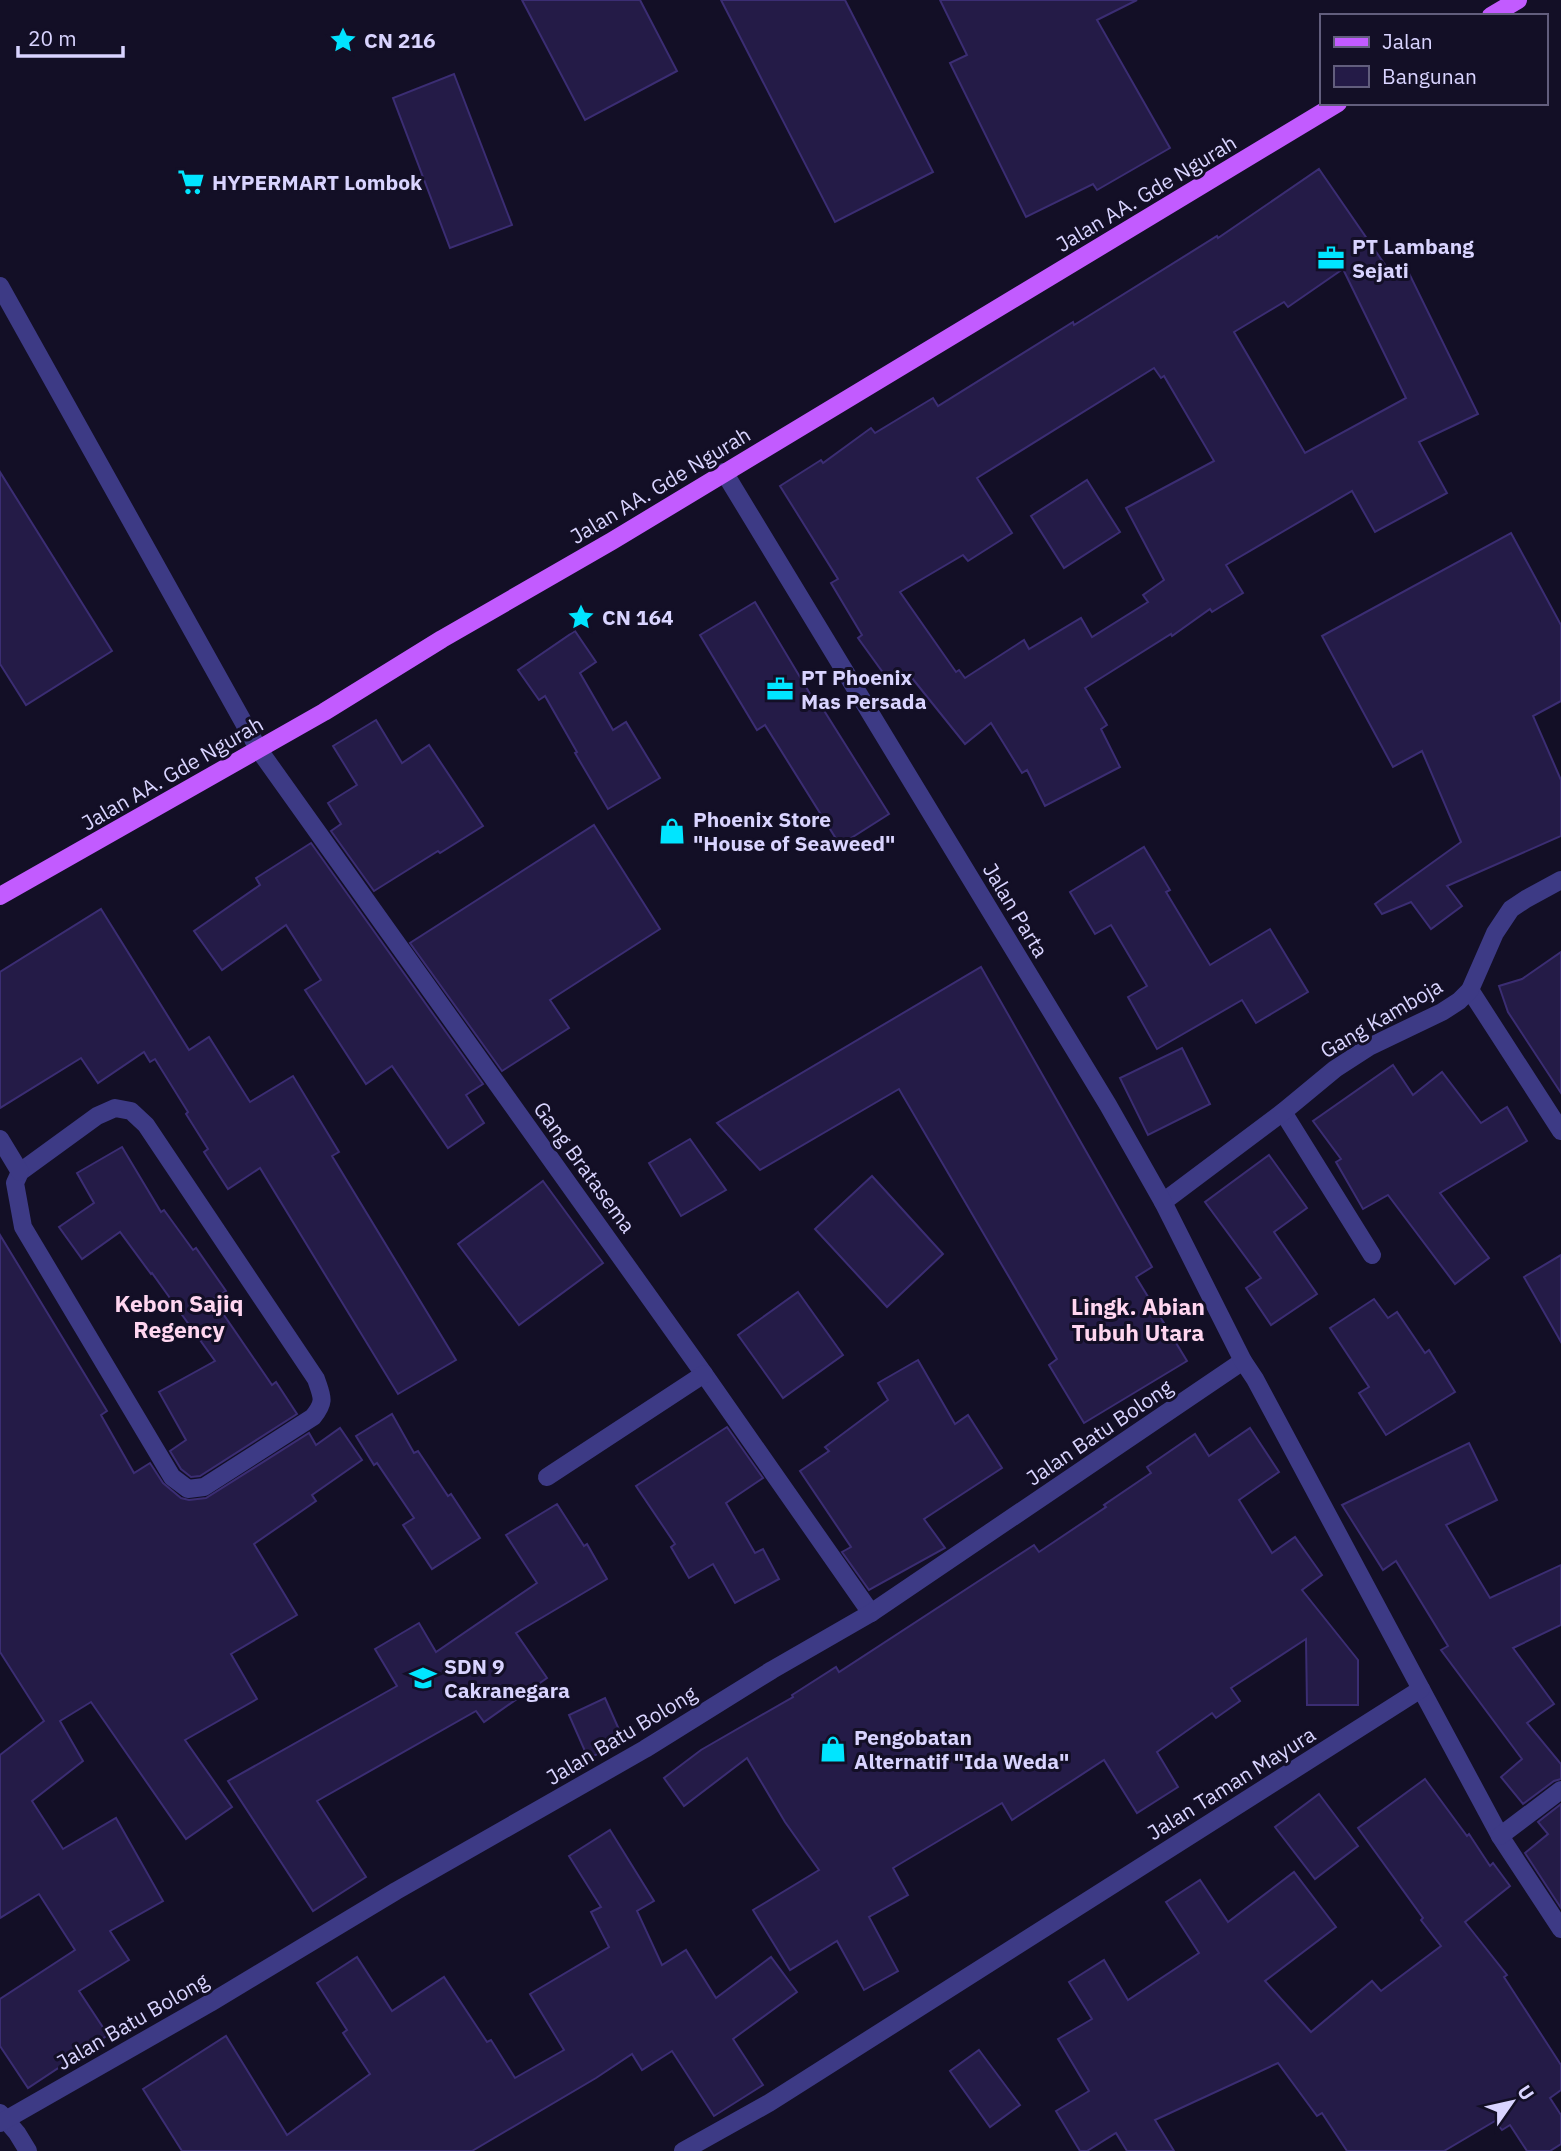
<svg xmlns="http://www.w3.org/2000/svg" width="1561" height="2151" font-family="'IBM Plex Sans',sans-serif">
  <rect width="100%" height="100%" fill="#130f26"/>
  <g fill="#241b47" stroke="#3b2d73" stroke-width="2" fill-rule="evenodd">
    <polygon points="522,0 640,0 677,71 585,120"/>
    <polygon points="721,0 845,0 933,172 835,222"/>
    <polygon points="940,0 1137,0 1097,20 1170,148 1097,190 1093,184 1026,217 950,63 967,55"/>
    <polygon points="454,74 512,225 450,248 393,98"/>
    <path d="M1319,169L1390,272L1405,265L1478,414L1419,442L1447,493L1375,532L1352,491L1226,565L1243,593L1212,612L1210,609L1172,636L1171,634L1085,688L1107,725L1101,729L1120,767L1045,806L1027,770L1022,773L991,723L965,744L908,673L892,685L858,638L862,635L831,583L838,579L780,486L821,460L823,463L871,428L875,433L933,398L938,406L1073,322L1074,325L1217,236L1218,238ZM1343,269L1406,398L1305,453L1234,332L1284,302L1288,307ZM1154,368L1161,378L1164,376L1214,461L1126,508L1164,580L1143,595L1148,602L1092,637L1081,618L1029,649L1024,640L965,678L959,670L956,672L900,592L963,555L968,561L1012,533L977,478Z"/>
    <polygon points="0,472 112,651 26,705 0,664"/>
    <polygon points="1087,480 1120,532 1064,568 1031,516"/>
    <polygon points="1511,533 1561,625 1561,701 1533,716 1561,780 1561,836 1447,886 1462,906 1431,929 1411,902 1382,914 1375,904 1461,842 1422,751 1393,767 1322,636"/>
    <polygon points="755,602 815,702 818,701 889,814 840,845 765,725 757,730 700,635"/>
    <polygon points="575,631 596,662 580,673 613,730 626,722 660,778 608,809 575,753 577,752 545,696 539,700 518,670"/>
    <polygon points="376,720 402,763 429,745 483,826 440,853 438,851 374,891 331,831 341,824 328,803 357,785 333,746"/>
    <polygon points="594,825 660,929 550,1000 569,1028 502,1071 410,943"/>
    <polygon points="311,843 483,1084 466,1095 484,1123 448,1148 392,1066 366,1084 305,990 321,980 286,925 222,970 194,931 260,885 256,878"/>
    <polygon points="1144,847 1170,890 1166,892 1210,965 1270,929 1308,992 1256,1023 1242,1000 1157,1049 1128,997 1147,986 1111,925 1095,934 1070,892"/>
    <polygon points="101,909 189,1050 209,1037 250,1102 293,1076 339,1152 332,1156 456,1360 398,1394 260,1168 228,1189 204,1152 208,1149 186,1114 188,1112 155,1059 150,1062 144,1052 98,1083 81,1058 0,1108 0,972"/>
    <polygon points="1561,952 1561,1093 1508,1012 1499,986 1522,979"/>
    <polygon points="981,967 1152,1267 1136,1277 1187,1361 1084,1423 1049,1365 1057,1359 899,1089 760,1170 717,1123"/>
    <polygon points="1182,1048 1210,1104 1148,1135 1120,1078"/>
    <polygon points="1393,1065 1413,1095 1442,1072 1481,1123 1507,1107 1527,1141 1440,1193 1489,1258 1455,1284 1388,1195 1363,1209 1336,1162 1341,1159 1313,1121"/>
    <polygon points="690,1139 726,1190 681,1216 649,1163"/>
    <polygon points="122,1147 161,1212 164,1210 193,1250 196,1248 226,1291 213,1299 272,1385 276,1382 297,1414 200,1476 191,1477 181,1469 170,1451 186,1440 159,1392 215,1361 152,1273 151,1274 120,1232 82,1259 59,1227 94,1203 77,1173"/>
    <polygon points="1269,1155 1307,1208 1274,1232 1317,1294 1271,1325 1246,1288 1261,1278 1205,1202"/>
    <polygon points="872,1176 943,1254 887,1307 815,1229"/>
    <polygon points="543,1181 603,1263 519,1325 458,1244"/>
    <polygon points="0,1235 107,1411 101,1415 134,1473 150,1463 163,1483 181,1498 189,1500 206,1498 309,1433 316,1445 340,1428 362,1460 312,1495 316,1501 254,1544 297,1615 231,1654 257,1699 185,1740 232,1807 186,1839 91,1702 60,1721 83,1761 32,1801 63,1849 116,1818 163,1901 110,1931 129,1960 79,1991 108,2035 28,2088 0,2046 0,1999 75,1950 39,1894 0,1918 0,1755 44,1721 0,1652"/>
    <polygon points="1561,1255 1561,1342 1524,1277"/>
    <polygon points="798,1292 843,1355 783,1398 738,1335"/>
    <polygon points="1374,1299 1388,1318 1397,1312 1425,1353 1429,1350 1455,1392 1386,1435 1359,1393 1369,1387 1330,1328"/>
    <polygon points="918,1360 955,1424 968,1415 1002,1468 924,1519 945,1548 869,1590 842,1552 851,1547 800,1471 829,1451 825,1447 888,1400 878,1383"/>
    <polygon points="392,1414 414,1453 418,1451 448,1496 451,1494 480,1538 432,1569 403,1525 414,1518 377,1463 374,1465 356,1436"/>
    <polygon points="727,1427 763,1478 726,1503 755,1553 763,1549 779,1579 735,1603 713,1564 689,1578 671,1547 675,1544 636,1486"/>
    <polygon points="1250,1428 1279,1472 1239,1500 1272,1553 1295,1537 1322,1575 1302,1590 1358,1660 1358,1705 1307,1705 1306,1639 1231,1688 1240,1701 1216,1718 1212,1713 1157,1752 1178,1787 1137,1813 1104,1760 1012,1820 1002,1803 893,1868 908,1895 869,1917 898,1971 864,1990 837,1941 790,1970 753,1910 819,1870 785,1822 747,1758 684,1806 664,1778 701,1750 793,1697 792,1695 836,1667 839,1672 1034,1545 1039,1552 1106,1507 1104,1505 1151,1473 1147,1467 1195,1434 1209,1456"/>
    <polygon points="1469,1443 1497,1500 1446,1525 1490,1598 1561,1565 1561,1625 1513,1648 1554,1704 1527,1723 1561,1764 1561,1779 1554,1781 1523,1804 1501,1777 1522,1759 1441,1650 1448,1646 1396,1561 1383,1570 1342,1505"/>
    <polygon points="557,1504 584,1546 587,1544 607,1579 516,1633 547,1678 484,1722 476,1711 317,1801 366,1877 313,1911 228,1781 397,1686 375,1649 419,1623 436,1652 537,1583 506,1535"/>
    <polygon points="605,1698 625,1743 588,1758 569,1715"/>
    <polygon points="1425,1779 1467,1836 1469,1834 1490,1866 1493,1863 1510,1886 1465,1922 1507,1975 1504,1977 1561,2065 1561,2090 1550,2098 1561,2115 1561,2144 1550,2151 1527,2151 1510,2125 1502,2130 1495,2121 1444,2151 1347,2151 1322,2113 1317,2116 1278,2063 1155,2120 1174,2151 1127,2151 1116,2133 1087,2151 1080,2151 1056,2111 1089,2091 1058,2039 1092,2019 1069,1982 1104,1960 1128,2000 1199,1953 1166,1902 1200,1880 1228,1922 1294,1872 1336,1927 1265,1981 1311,2032 1372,1981 1381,1991 1441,1946 1421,1920 1423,1918 1358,1828"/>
    <polygon points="1319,1794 1358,1846 1315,1879 1275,1827"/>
    <polygon points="1561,1804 1561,1908 1525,1853 1548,1834 1538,1822"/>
    <polygon points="610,1830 654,1901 637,1911 662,1965 686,1950 716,1998 771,1957 797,1992 733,2039 763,2085 714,2116 672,2051 642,2070 632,2054 596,2078 472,2151 182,2151 143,2089 226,2036 287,2135 370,2074 343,2033 347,2030 317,1983 357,1957 392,2011 444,1977 487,2042 491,2040 515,2078 564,2050 530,1994 609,1947 591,1912 601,1907 569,1856"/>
    <polygon points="979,2050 1020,2105 990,2127 950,2071"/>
  </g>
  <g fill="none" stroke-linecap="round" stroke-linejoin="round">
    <g stroke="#3d3a85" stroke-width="18">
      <polyline points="0,286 259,750 704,1374 871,1613"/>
      <polyline points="1470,990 1561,1131"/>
      <path d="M115,1108L131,1111L146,1125L316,1379C322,1397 326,1401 313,1417L204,1487L188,1489L172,1477L23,1227L15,1183L20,1172L97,1116Z"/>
      <polyline points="1283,1112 1372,1255"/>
      <polyline points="0,1139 20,1172"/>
      <polyline points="1163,1202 1283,1112 1335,1069 1369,1047 1442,1012 1459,1001 1470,990 1495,933 1511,909 1526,899 1561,880"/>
      <polyline points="547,1477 704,1374"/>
      <polyline points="1421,1689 1500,1836 1561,1929"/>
      <polyline points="1500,1836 1561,1790"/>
      <polyline points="0,2113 17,2133 28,2151"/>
      <polyline points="0,2123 210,2003 396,1891 645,1749 772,1670 871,1613 1243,1361"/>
      <polyline points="683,2151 769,2103 1421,1689 1255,1379 1243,1361 1163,1202 1108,1105 724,472"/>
    </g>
    <g stroke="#c25bff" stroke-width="18">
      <polyline points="1491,16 1518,0"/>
      <polyline points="0,896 324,712 442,639 612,541 1338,103"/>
    </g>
  </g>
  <defs>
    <g id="sight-bare" transform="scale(2.1)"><path d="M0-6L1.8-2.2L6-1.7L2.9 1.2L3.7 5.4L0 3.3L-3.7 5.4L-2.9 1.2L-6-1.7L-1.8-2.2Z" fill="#00e5ff" stroke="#130f26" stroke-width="2.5" paint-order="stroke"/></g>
    <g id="supermarket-bare" transform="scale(2.1)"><path d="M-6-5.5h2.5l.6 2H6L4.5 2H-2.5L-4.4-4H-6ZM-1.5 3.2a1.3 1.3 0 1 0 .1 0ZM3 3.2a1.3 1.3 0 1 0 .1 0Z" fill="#00e5ff" stroke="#130f26" stroke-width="2.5" paint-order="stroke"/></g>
    <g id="office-bare" transform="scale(2.1)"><path d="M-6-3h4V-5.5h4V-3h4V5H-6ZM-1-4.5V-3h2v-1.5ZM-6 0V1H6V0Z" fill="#00e5ff" stroke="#130f26" stroke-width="2.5" paint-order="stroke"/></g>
    <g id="shop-bare" transform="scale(2.1)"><path d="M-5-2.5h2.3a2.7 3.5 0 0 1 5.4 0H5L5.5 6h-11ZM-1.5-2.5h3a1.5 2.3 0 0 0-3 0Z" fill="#00e5ff" stroke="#130f26" stroke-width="2.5" paint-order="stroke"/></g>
    <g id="school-bare" transform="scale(2.1)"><path d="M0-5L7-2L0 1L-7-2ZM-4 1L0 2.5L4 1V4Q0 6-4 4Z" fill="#00e5ff" stroke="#130f26" stroke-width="2.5" paint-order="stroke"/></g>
  </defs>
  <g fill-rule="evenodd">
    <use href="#sight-bare" x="343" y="40"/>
    <use href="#supermarket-bare" x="191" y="182"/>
    <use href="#office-bare" x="1331" y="258"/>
    <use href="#sight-bare" x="581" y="617"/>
    <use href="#office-bare" x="780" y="689"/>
    <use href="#shop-bare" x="672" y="831"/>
    <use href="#school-bare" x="423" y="1678"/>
    <use href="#shop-bare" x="833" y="1749"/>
  </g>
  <g text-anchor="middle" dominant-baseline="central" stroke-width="6" stroke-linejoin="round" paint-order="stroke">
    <g font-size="21" font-weight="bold" fill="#d9d4ff" stroke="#130f26" text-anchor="start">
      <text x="364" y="40">CN 216</text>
      <text x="212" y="182">HYPERMART Lombok</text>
      <text x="1352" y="246">PT Lambang<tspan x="1352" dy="24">Sejati</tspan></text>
      <text x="602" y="617">CN 164</text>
      <text x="801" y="677">PT Phoenix<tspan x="801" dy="24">Mas Persada</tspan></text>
      <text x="693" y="819">Phoenix Store<tspan x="693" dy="24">"House of Seaweed"</tspan></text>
      <text x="444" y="1666">SDN 9<tspan x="444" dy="24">Cakranegara</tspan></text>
      <text x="854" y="1737">Pengobatan<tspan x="854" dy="24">Alternatif "Ida Weda"</tspan></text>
    </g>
    <g font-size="21" fill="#d9d4ff" stroke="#130f26">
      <text transform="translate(1146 193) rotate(-31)">Jalan AA. Gde Ngurah</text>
      <text transform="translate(660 485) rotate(-31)">Jalan AA. Gde Ngurah</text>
      <text transform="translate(172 773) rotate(-30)">Jalan AA. Gde Ngurah</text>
      <text transform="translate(1016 910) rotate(59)">Jalan Parta</text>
      <text transform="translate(1381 1018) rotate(-30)">Gang Kamboja</text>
      <text transform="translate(585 1167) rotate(54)">Gang Bratasema</text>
      <text transform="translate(1099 1432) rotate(-34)">Jalan Batu Bolong</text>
      <text transform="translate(621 1735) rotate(-31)">Jalan Batu Bolong</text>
      <text transform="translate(1231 1783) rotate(-32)">Jalan Taman Mayura</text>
      <text transform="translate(132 2021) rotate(-30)">Jalan Batu Bolong</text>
    </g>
    <g font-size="23" font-weight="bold" fill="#ffd6f0" stroke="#130f26">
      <text x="179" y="1303">Kebon Sajiq<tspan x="179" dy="26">Regency</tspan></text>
      <text x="1138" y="1306">Lingk. Abian<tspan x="1138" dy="26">Tubuh Utara</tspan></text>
    </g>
  </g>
  <rect x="1320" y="14" width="228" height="91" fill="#130f26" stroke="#625e7d" stroke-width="2"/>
  <rect x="1334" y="37" width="35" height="10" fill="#c25bff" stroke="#625e7d" stroke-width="2"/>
  <text x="1382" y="49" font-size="21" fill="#d9d4ff">Jalan</text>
  <rect x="1334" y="66" width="35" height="21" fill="#241b47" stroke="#625e7d" stroke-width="2"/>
  <text x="1382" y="84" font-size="21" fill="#d9d4ff">Bangunan</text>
  <g transform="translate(1512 2102) rotate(56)" stroke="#130f26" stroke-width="5" paint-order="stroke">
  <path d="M0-5L12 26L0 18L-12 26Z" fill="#d9d4ff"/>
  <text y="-10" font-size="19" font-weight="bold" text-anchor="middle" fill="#d9d4ff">U</text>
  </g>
  <path d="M18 46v10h105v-10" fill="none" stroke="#d9d4ff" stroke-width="3.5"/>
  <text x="28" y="46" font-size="21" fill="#d9d4ff" stroke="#130f26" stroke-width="5" paint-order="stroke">20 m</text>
</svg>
